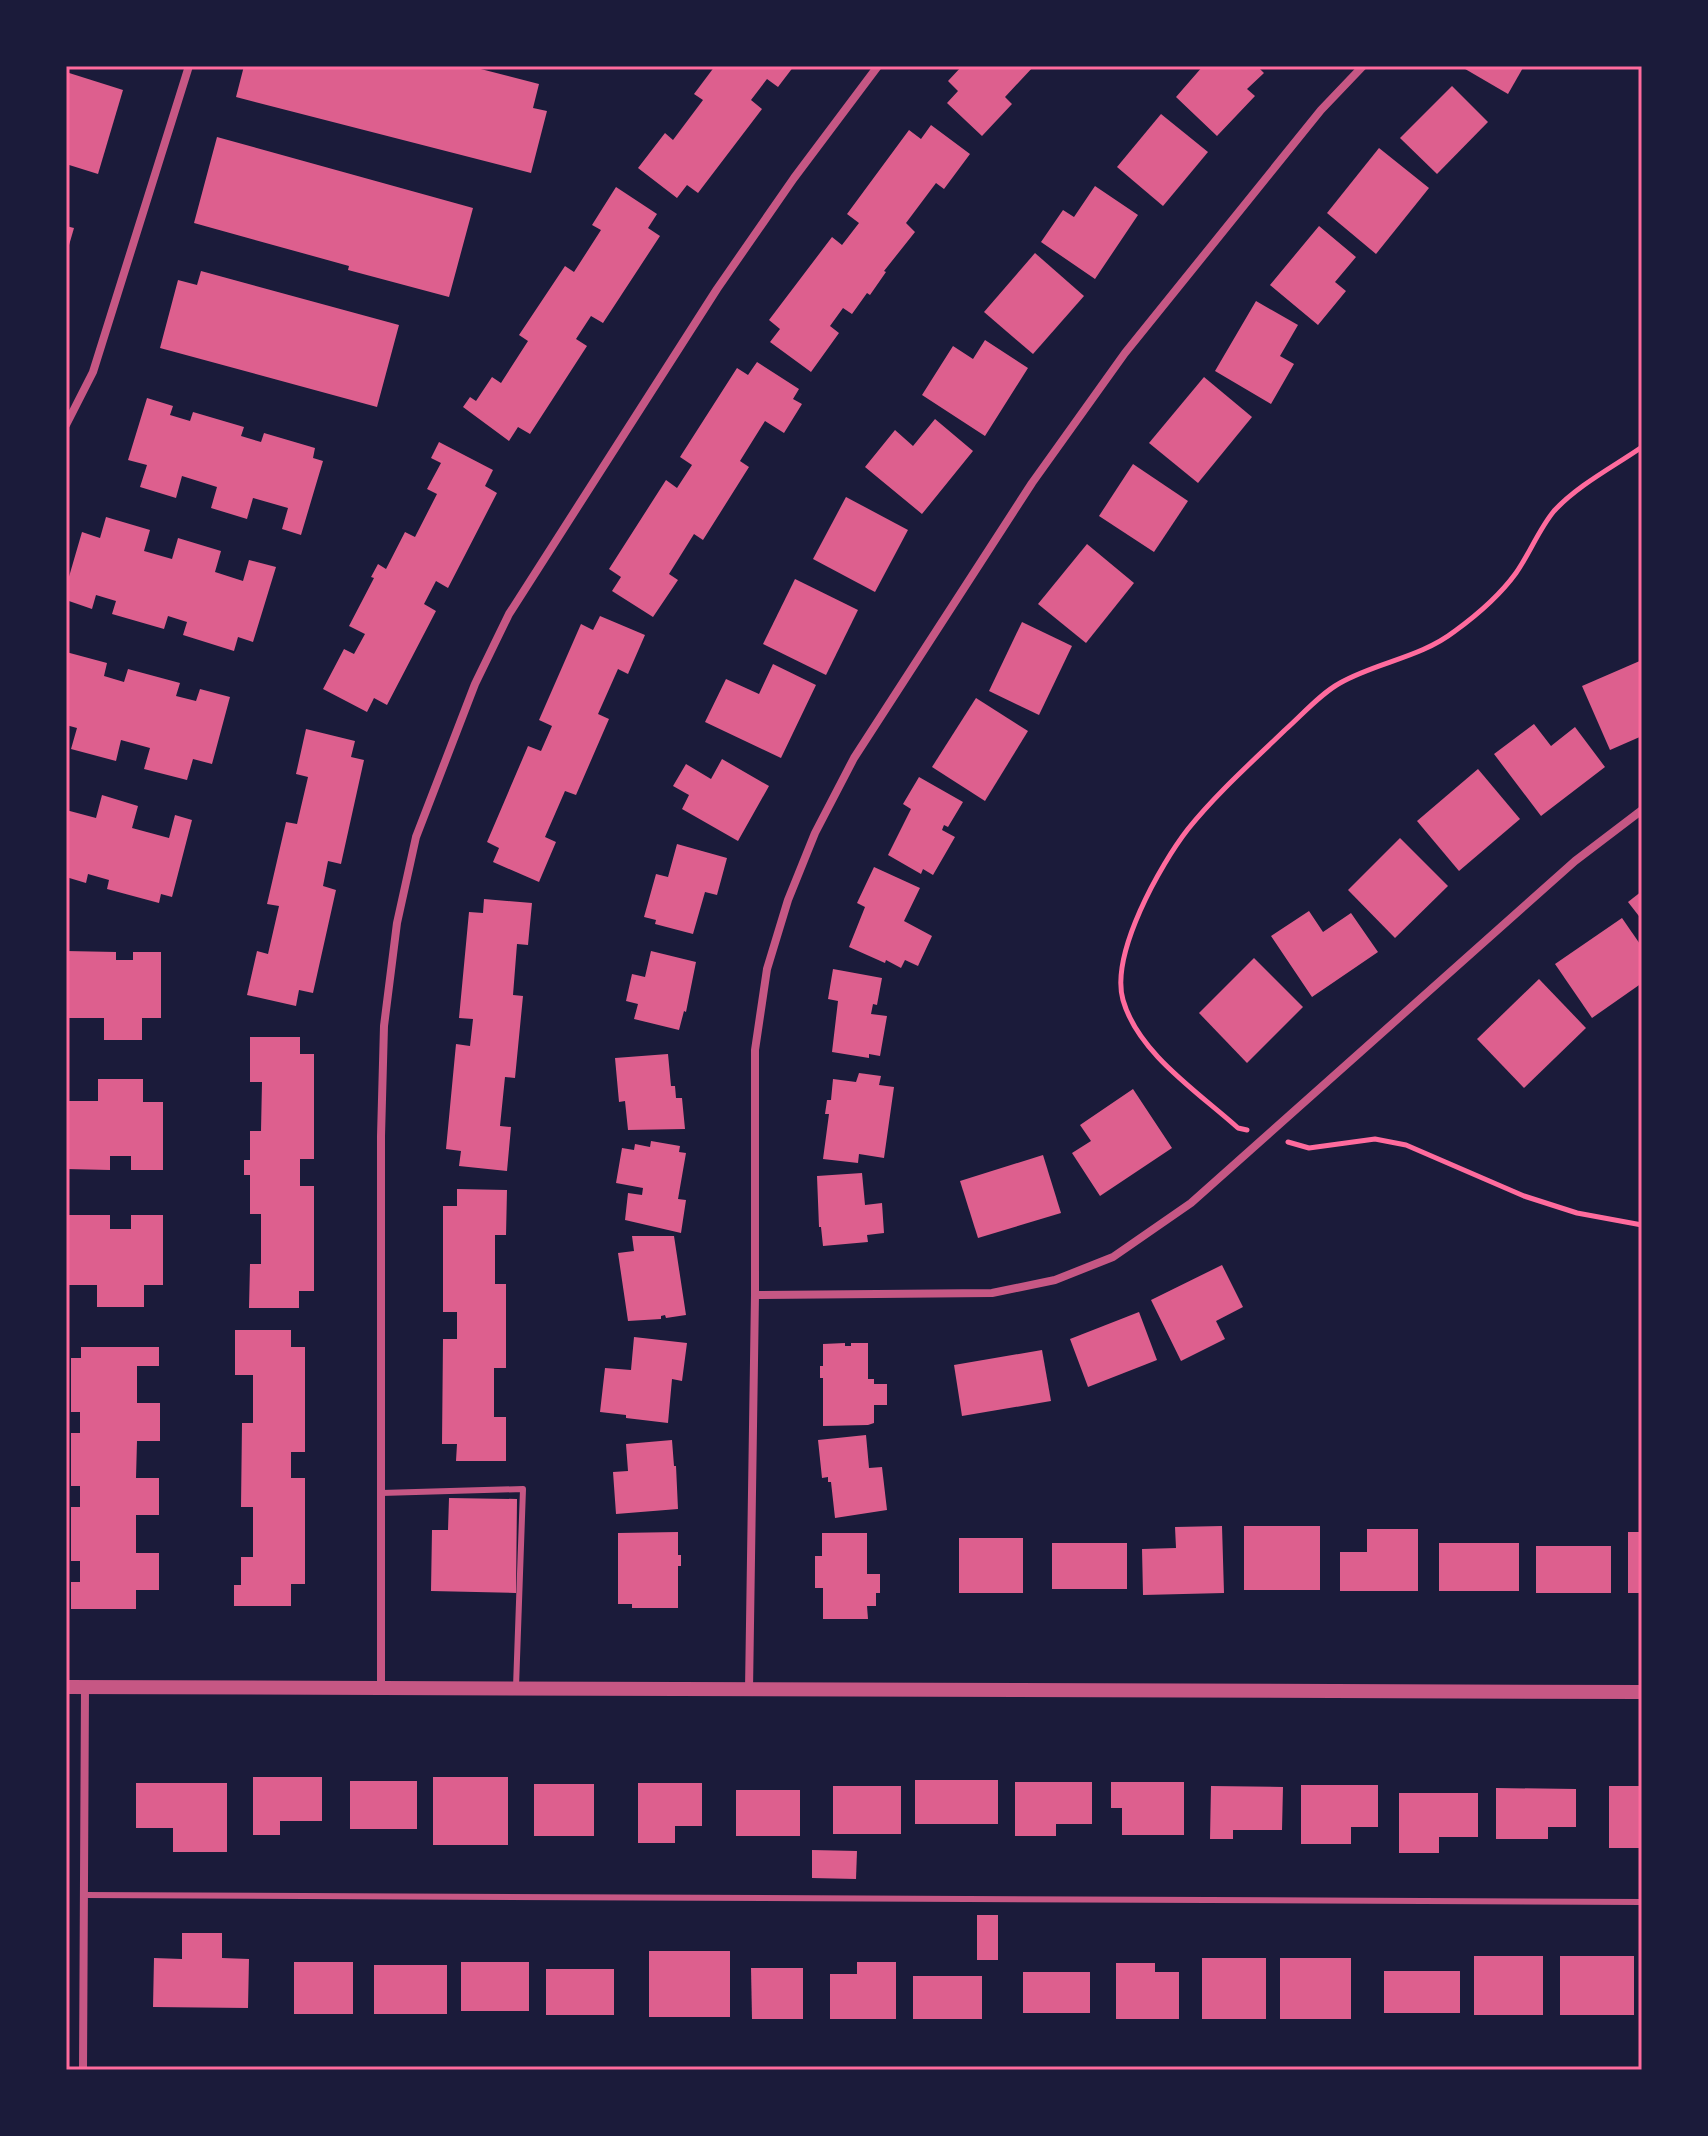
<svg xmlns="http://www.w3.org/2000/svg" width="1708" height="2136" font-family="'Alegreya Sans',sans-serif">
  <rect width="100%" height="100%" fill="#1b1b3a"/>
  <g fill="#dd5f8e">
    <polygon points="244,66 469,66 539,84 533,108 547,111 531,173 236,97"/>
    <polygon points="715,66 794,66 778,87 767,79 751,100 762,109 698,193 687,185 677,198 638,168 665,133 673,140 703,100 694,94"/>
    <polygon points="962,66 1034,66 1005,97 1012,104 982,136 947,103 958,91 948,81"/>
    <polygon points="1203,66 1257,66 1264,73 1247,89 1255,96 1217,136 1176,97"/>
    <polygon points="1460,66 1524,66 1508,94"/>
    <polygon points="66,72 123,90 98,174 66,164"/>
    <polygon points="1452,86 1488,122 1437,174 1400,138"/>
    <polygon points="1161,114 1208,152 1163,206 1117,167"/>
    <polygon points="931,125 970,154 944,189 936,183 906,223 915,232 884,271 886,272 870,295 867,293 852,314 843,308 830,326 839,333 811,372 770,342 780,329 769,320 832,237 842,245 859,223 847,214 909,130 921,139"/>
    <polygon points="217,137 473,208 449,297 348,270 349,266 194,223"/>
    <polygon points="1379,148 1429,188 1376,254 1327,213"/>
    <polygon points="1095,186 1138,215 1095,279 1041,242 1063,210 1074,217"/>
    <polygon points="616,187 657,214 648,228 660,236 603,323 591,316 576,339 587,346 530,434 518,427 509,441 463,407 470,397 476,401 492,377 501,383 528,341 519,335 565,266 574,272 601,230 592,225"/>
    <polygon points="66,226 74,228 67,252 66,252"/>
    <polygon points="1319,226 1356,257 1335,282 1346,291 1318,325 1270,285"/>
    <polygon points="1035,253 1084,296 1033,354 984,312"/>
    <polygon points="201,271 399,325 377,407 160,348 178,280 197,285"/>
    <polygon points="1256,301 1298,325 1280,356 1294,364 1271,404 1215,371"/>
    <polygon points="985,340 1028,368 985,436 922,395 953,346 973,359"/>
    <polygon points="757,362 799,389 793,399 802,404 784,433 765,421 740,461 749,467 703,540 694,534 669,574 678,580 653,617 612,591 621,577 609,569 666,480 677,488 692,465 680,457 737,368 748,375"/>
    <polygon points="1204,377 1252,417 1198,483 1149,443"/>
    <polygon points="147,398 173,406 170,415 190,421 193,412 244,427 241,436 261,442 264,433 315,448 313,458 323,461 301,535 282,529 288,508 253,498 247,519 211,508 217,487 182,476 176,498 140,487 147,465 128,460"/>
    <polygon points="935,419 973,451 922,514 865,467 895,430 913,446"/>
    <polygon points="439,442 493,470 485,486 497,493 448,588 436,581 424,604 436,611 387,705 374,698 367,712 323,689 344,649 354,654 365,634 349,626 374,578 371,577 378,564 386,569 405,532 415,537 437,494 427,489 441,463 431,458"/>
    <polygon points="1133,464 1188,501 1154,552 1099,516"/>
    <polygon points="846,497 908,530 875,592 813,559"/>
    <polygon points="106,517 150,530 144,551 172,559 178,538 221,551 215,572 243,581 249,560 276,567 253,642 238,637 234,651 183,635 187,622 168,616 164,629 112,614 116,601 96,595 92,609 66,600 66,587 82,532 100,538"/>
    <polygon points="1087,544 1134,583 1086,643 1038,604"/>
    <polygon points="795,579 858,610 826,675 763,644"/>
    <polygon points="600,616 645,635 628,674 618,669 598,714 609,719 576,795 565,791 545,837 556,842 539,882 493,862 499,848 487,842 528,746 541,751 552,726 539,720 581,624 593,630"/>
    <polygon points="1022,622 1072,646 1039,715 989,691"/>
    <polygon points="66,652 107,663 104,676 124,682 128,669 180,683 176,696 196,701 200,689 230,697 212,764 193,759 187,780 144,769 150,748 121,740 116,761 71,749 77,728 66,725"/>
    <polygon points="1642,660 1642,736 1610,750 1582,686"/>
    <polygon points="773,664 816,685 781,758 705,722 726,679 759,694"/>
    <polygon points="976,698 1028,731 985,801 932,767"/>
    <polygon points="1534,724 1551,746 1575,727 1605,767 1541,816 1494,754"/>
    <polygon points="306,729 355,741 351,757 364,760 341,864 328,861 323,886 336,890 313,993 299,990 296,1006 247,995 257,951 268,954 279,906 267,904 286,822 297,824 308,777 296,774"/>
    <polygon points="722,759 769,786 738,841 682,809 689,795 673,786 686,764 711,779"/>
    <polygon points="1478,769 1520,819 1459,871 1417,821"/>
    <polygon points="919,777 963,802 948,827 944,825 942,830 955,837 933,875 923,869 921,874 888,855 911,809 903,804"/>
    <polygon points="102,795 138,806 132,828 169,838 175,815 192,820 172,897 161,894 159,903 107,889 109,880 88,874 86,883 66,877 66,810 96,818"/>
    <polygon points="1400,838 1448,886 1395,938 1348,890"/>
    <polygon points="677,844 727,858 717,895 705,892 693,934 655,924 656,920 644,917 656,874 668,877"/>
    <polygon points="874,867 920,888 904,921 932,936 918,966 905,960 901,968 886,960 885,963 849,947 865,907 857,903"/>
    <polygon points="1642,891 1642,920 1628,902"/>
    <polygon points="484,899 532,903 528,945 517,944 513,995 523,996 515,1078 505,1077 500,1126 511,1127 507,1171 459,1166 461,1151 446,1149 456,1044 470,1046 473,1019 459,1018 469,912 483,913"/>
    <polygon points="1309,911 1323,932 1351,913 1378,952 1312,997 1271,936"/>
    <polygon points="1622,918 1642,947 1642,983 1592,1018 1555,964"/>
    <polygon points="66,951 116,952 116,960 133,960 133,952 161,952 161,1018 142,1018 142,1040 104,1040 104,1018 66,1018"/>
    <polygon points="651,951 696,962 686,1012 684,1011 679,1030 634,1019 638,1004 626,1001 632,974 645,977"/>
    <polygon points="1254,958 1303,1007 1247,1063 1199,1013"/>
    <polygon points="833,969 882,978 877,1005 873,1004 871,1014 887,1016 880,1056 869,1054 869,1058 832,1052 838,1001 828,999"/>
    <polygon points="1539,979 1586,1028 1524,1088 1477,1039"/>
    <polygon points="250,1037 300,1037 300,1054 314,1054 314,1159 300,1159 300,1186 314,1186 314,1291 299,1291 299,1308 249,1308 250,1264 261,1264 261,1214 250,1214 250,1175 244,1175 244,1160 250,1160 250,1131 261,1131 262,1082 250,1082"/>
    <polygon points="668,1054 671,1086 675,1086 676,1098 682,1098 685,1129 628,1130 625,1101 619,1102 615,1058"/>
    <polygon points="859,1073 881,1076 879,1085 894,1087 884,1158 859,1154 858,1163 823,1159 829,1114 825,1114 827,1100 831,1100 833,1079 856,1082"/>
    <polygon points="98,1079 143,1079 143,1102 163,1102 163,1170 131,1170 131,1156 110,1156 110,1170 66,1169 66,1101 98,1101"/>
    <polygon points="1133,1089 1172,1148 1100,1196 1072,1153 1091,1141 1080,1125"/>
    <polygon points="651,1141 680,1146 679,1152 686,1153 678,1199 686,1200 681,1233 625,1220 628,1193 642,1195 643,1188 616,1183 622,1148 634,1150 635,1144 650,1147"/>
    <polygon points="1043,1155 1061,1213 978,1238 960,1181"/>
    <polygon points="862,1173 865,1205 882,1203 884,1233 867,1235 868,1242 823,1246 821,1227 819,1227 817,1176"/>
    <polygon points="457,1189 507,1190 506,1235 495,1235 495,1284 506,1284 506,1368 494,1368 494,1417 506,1417 506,1461 456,1461 457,1444 442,1444 443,1339 457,1339 457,1312 443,1312 443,1206 457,1206"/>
    <polygon points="66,1215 110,1215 110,1229 131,1229 131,1215 163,1215 163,1285 144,1285 144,1307 97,1307 97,1285 66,1285"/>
    <polygon points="632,1236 674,1236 686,1315 666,1318 665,1315 661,1316 661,1319 628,1321 618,1253 634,1251"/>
    <polygon points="1222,1265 1243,1307 1216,1321 1225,1339 1181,1361 1151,1300"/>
    <polygon points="1139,1312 1157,1360 1088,1387 1070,1339"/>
    <polygon points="235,1330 291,1330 291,1347 305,1347 305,1452 291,1452 291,1478 305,1478 305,1584 291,1584 291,1606 234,1606 234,1585 241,1585 241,1557 253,1557 253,1507 241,1507 242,1423 253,1423 253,1375 235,1375"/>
    <polygon points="634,1337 687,1343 682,1381 672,1379 668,1423 626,1418 626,1415 600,1412 605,1368 631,1370"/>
    <polygon points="845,1343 845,1346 851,1346 851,1343 868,1343 868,1379 874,1379 874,1384 887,1384 887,1405 874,1405 874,1423 868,1425 823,1426 823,1378 820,1378 820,1366 823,1366 823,1344"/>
    <polygon points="81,1347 159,1347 159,1366 137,1366 137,1403 160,1403 160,1441 137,1441 136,1478 159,1478 159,1515 136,1515 136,1553 159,1553 159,1590 136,1590 136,1609 71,1609 71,1582 80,1582 80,1561 71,1561 71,1507 80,1507 80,1486 71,1486 71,1433 80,1433 80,1412 71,1412 71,1358 81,1358"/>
    <polygon points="1042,1350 1051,1401 962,1416 954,1365"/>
    <polygon points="866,1435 869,1468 882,1467 887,1510 835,1518 831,1482 828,1482 828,1477 822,1478 818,1440"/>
    <polygon points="672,1440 674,1466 676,1466 678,1509 616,1514 613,1472 628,1471 626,1444"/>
    <polygon points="449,1498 517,1499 516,1593 431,1591 432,1530 448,1530"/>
    <polygon points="1222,1526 1224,1593 1143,1595 1142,1549 1176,1548 1175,1527"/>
    <rect x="1244" y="1526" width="76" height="64"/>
    <polygon points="1367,1529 1418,1529 1418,1591 1340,1591 1340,1552 1367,1552"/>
    <polygon points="678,1532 678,1555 681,1555 681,1566 678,1566 678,1608 632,1608 632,1604 618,1604 618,1533"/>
    <rect x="1628" y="1532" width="14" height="61"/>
    <polygon points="822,1533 867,1533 867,1574 880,1574 880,1593 876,1593 876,1606 867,1606 868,1619 823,1619 823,1588 815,1588 815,1556 822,1556"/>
    <rect x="959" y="1538" width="64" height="55"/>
    <rect x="1052" y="1543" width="75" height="46"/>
    <rect x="1439" y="1543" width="80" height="48"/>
    <rect x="1536" y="1546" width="75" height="47"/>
    <polygon points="253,1777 322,1777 322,1821 280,1821 280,1835 253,1835"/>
    <rect x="433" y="1777" width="75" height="68"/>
    <rect x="915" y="1780" width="83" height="44"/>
    <rect x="350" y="1781" width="67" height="48"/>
    <polygon points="1015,1782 1092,1782 1092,1824 1056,1824 1056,1836 1015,1836"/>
    <polygon points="1111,1782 1184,1782 1184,1835 1122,1835 1122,1808 1111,1808"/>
    <polygon points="136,1783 227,1783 227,1852 173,1852 173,1828 136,1828"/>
    <polygon points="638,1783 702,1783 702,1826 675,1826 675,1843 638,1843"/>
    <rect x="534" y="1784" width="60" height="52"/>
    <polygon points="1301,1785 1378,1785 1378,1827 1351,1827 1351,1844 1301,1844"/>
    <rect x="833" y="1786" width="68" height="48"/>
    <polygon points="1211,1786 1283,1787 1282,1830 1233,1830 1233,1839 1210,1839"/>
    <rect x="1609" y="1786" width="33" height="62"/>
    <polygon points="1496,1788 1576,1789 1576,1827 1548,1827 1548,1839 1496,1839"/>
    <rect x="736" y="1790" width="64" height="46"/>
    <polygon points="1399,1793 1478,1793 1478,1837 1439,1837 1439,1853 1399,1853"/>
    <polygon points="812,1850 857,1851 856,1879 812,1878"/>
    <rect x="977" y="1915" width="21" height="45"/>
    <polygon points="182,1933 222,1933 222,1958 249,1959 248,2008 153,2007 154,1958 182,1959"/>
    <rect x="649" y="1951" width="81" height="66"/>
    <rect x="1474" y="1956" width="69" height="59"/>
    <rect x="1560" y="1956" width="74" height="59"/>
    <rect x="1202" y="1958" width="64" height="61"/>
    <rect x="1280" y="1958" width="71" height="61"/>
    <rect x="294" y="1962" width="59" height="52"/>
    <rect x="461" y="1962" width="68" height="49"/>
    <polygon points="857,1962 896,1962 896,2019 830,2019 830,1974 857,1974"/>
    <polygon points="1116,1963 1155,1963 1155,1972 1179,1972 1179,2019 1116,2019"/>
    <rect x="374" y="1965" width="73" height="49"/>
    <polygon points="751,1968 803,1968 803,2019 752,2019"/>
    <rect x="546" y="1969" width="68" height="46"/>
    <rect x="1384" y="1971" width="76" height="42"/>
    <rect x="1023" y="1972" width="67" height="41"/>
    <rect x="913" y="1976" width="69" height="43"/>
  </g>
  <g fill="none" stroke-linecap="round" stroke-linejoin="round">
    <g stroke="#ff6b9d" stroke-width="5">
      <path d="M1247,1130L1238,1128C1198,1092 1138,1053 1123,1000C1110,954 1160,865 1188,829C1217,793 1252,762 1285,730C1302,715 1320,694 1340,683C1377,662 1420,658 1455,631C1477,615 1500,595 1516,573C1530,553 1539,529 1554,511C1578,485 1613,467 1642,447"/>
      <polyline points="1288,1142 1309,1148 1375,1139 1406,1145 1524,1196 1577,1213 1642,1225"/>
    </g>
    <g stroke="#c65784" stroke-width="6">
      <polyline points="381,1493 523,1489 516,1687"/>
      <polyline points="84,1895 1642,1902"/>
    </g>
    <g stroke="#c65784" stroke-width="8">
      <polyline points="66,425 93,372 189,66"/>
      <polyline points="755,1295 992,1293 1055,1280 1113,1257 1191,1203 1575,861 1642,810"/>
      <polyline points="381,1687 381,1136 384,1026 397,923 416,837 475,684 509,614 717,289 794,178 878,66"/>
      <polyline points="749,1690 755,1295 755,1050 767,969 788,900 815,833 854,758 1032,483 1125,353 1321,110 1363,66"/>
      <polyline points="83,2070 85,1688"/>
    </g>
    <polyline stroke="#c65784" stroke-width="14" points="66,1687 1642,1692"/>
  </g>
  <rect width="1708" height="2136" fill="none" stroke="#1b1b3a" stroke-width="136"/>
  <rect x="68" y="68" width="1572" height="2000" fill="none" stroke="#ff6b9d" stroke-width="3"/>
</svg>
